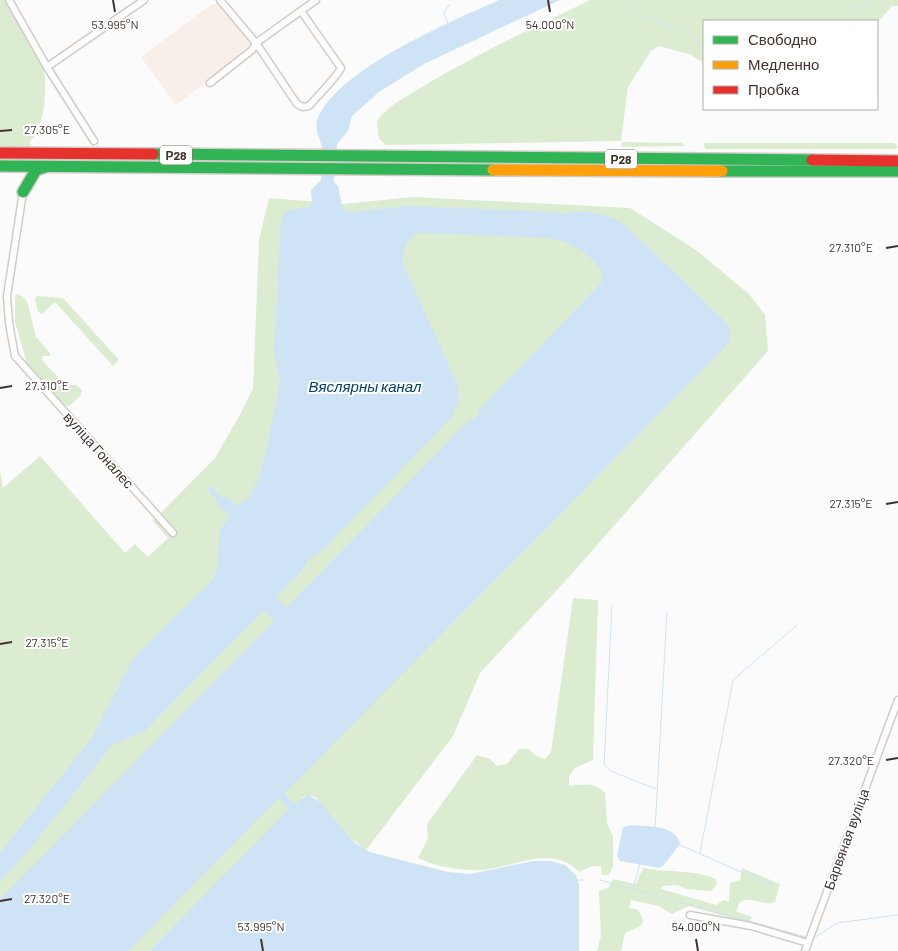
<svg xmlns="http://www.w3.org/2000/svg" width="898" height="951" font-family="Barlow,sans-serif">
  <rect width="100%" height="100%" fill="#fbfbfb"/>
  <polygon fill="#f8efe9" points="219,3 251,44 238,54 239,58 176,105 141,57 212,4"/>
  <g fill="#dcecd1">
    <path d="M0,0H7C14,13 42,57 44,69C47,89 45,131 29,142L34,149H0Z"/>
    <path d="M590,0H898V6H892L877,23L704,21V63L689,54L659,46L651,51L628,87L621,141L386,145L379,139L377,121C388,105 406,97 422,87C476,54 534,28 590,0Z"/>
    <polygon points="623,142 682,143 685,146 622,147 621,144"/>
    <polygon points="706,143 894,143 898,147 896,149 705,149 704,144"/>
    <polygon points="413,197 630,208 696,250 749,294 765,315 768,351 568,578 480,673 453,736 366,850 348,836 316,798 312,796 303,797 149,951 0,951 0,470 3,488 40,456 125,553 135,544 148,557 168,538 153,521 215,458 242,411 253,388 259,240 269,198 342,204"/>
    <polygon points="19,294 27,301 36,337 50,353 50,356 43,356 42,360 65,385 76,385 82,390 81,395 69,406 62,405 27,364 15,322 15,295"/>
    <polygon points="37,296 63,298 119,360 113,366 55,302 42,314 38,312 35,299"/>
    <path d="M573,598L598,600L593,760L575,768L569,776V786C584,785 594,781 605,793L607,823L613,836V866L609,875H602L601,866H592L579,872C552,843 514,868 481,870C462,871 435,867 418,858L428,838L427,824L477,755L490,759L497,766L507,764L519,749H529L536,756L545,759L551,752Z"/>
    <path d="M643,868C668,873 693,869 716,879L717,884L711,891L686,889L677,885L662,886L661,889L716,905L724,900L729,902L730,883L740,880L742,868L780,884L775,902C763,907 752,895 740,902L736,911L752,917L749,923L689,906L672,914L658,906L631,900L629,908L638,910C651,927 635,928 625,933L621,951H597L601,936L599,891L608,888L613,879L636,884Z"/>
  </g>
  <g fill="#cee4f6" fill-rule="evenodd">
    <path d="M499,0H560L424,64L379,92L352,116L348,131L337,144L334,182L338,186L343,210L350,212L409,206L557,212C565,215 569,213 576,212C594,212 612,214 626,226L725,321C732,330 732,338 726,346L284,794L294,804L308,795L320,802L355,843L370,852L448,872L470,874L533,861H550L565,865L576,875L579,885V951H149L289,809L279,798L128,951H0V899L274,621L264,610L145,731L112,745L34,844L0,881V853L91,739L134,657L213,580L217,568L220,530L230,517L216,503L218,501L207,489L211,486L222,498L225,496L238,506L249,497L259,477L269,438L280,381L274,351L281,219L286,211L309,207L312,201L311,190L321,180C322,171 323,159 322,149C321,140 314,129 317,120C337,69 450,22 499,0ZM420,233L549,238C568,240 605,260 602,282L478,411L480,413L470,422L468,421L286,608L276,597L301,572L308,560L323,550L451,418L459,401L457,383L403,264C402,249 405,239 420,233Z"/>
    <path d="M631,825C647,827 676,824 680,844L663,866L659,868L620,861L617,856L623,827Z"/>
  </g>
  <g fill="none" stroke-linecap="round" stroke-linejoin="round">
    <g stroke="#cee4f6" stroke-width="1">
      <path d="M627,0L633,12C658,25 690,23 704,50"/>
      <polyline points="848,21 854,11 872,0"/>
      <polyline points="448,24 444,13 449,5"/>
      <polyline points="612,606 604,765 611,771 658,790"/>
      <polyline points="655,830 667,611"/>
      <polyline points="680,845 773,886"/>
      <polyline points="700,853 733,680 797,625"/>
      <polyline points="578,880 585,880"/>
      <polyline points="600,880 806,937"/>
      <polyline points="633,889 640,863"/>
      <polyline points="814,938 837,923 898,915"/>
    </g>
    <g stroke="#d2ccc8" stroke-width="9">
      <g id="street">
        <polyline points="9,0 47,67 94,141"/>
        <path d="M220,0L256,43L297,104L303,107L309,106C316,98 339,74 341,68L301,11"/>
        <polyline points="47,67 144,0"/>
        <polyline points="210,83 252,50 256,43 316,0"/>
        <polyline points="23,192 7,296 9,323 15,356 173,533"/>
        <polyline points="690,915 751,926 808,943"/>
        <polyline points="805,951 898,700"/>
      </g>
    </g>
    <g stroke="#d2ccc8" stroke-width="14">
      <g id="fast">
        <polyline points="153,154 812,160"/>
        <polyline points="0,166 493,170"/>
        <polyline points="722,171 898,171"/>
        <polyline points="23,192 36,170 45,167"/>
      </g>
    </g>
    <g stroke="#d2ccc8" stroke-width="14">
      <polyline id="slow" points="493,170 722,171"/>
    </g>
    <g stroke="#d2ccc8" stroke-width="14">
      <g id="jam">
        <polyline points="0,153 153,154"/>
        <polyline points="812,160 898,161"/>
      </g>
    </g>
    <use href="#street" stroke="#fefefe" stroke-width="6"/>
    <use href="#fast" stroke="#30b455" stroke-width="11"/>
    <use href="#slow" stroke="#ff9f0a" stroke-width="11"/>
    <use href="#jam" stroke="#e5322d" stroke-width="11"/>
  </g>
  <path fill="none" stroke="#42342d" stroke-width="2" d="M113,0L115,12M548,0L550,12M0,131L12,130M886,248L898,246M0,388L12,386M886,504L898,502M0,644L12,642M886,760L898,758M0,901L12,899M261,939L263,951M696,939L698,951"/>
  <g text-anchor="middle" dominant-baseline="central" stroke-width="4" stroke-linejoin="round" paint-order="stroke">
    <g fill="#fff" stroke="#7b716c" stroke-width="1">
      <rect x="160" y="145.5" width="32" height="19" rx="4"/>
      <rect x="605" y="149.5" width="32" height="19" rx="4"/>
    </g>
    <g font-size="12" font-weight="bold" fill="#42342d">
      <text x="176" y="155">Р28</text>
      <text x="621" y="159">Р28</text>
    </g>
    <g font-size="14" fill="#42342d" stroke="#fff">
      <text transform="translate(99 450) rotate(48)">вуліца Гоналес</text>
      <text transform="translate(846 839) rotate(-70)">Барвяная вуліца</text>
    </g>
    <g font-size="15" font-style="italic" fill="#004069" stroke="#fff">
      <text x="365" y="386">Вяслярны канал</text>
    </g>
  </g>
  <g font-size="12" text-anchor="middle" fill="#42342d" stroke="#fff" stroke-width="4" stroke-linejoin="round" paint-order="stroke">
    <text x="115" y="29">53.995°N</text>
    <text x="550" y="29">54.000°N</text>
    <text x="47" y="134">27.305°E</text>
    <text x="851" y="252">27.310°E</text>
    <text x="47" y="390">27.310°E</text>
    <text x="851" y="508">27.315°E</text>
    <text x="47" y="647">27.315°E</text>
    <text x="851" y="765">27.320°E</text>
    <text x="47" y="903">27.320°E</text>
    <text x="261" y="931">53.995°N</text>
    <text x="696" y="931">54.000°N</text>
  </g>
  <rect x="703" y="20" width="175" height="90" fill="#ffffff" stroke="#b3aeab"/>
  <rect x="713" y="36" width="25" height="8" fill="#30b455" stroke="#b3aeab"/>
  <text x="748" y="45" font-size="15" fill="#42342d">Свободно</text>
  <rect x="713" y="61" width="25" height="8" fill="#ff9f0a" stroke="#b3aeab"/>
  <text x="748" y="70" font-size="15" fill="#42342d">Медленно</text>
  <rect x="713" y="86" width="25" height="8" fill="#e5322d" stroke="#b3aeab"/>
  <text x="748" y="95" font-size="15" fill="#42342d">Пробка</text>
</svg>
